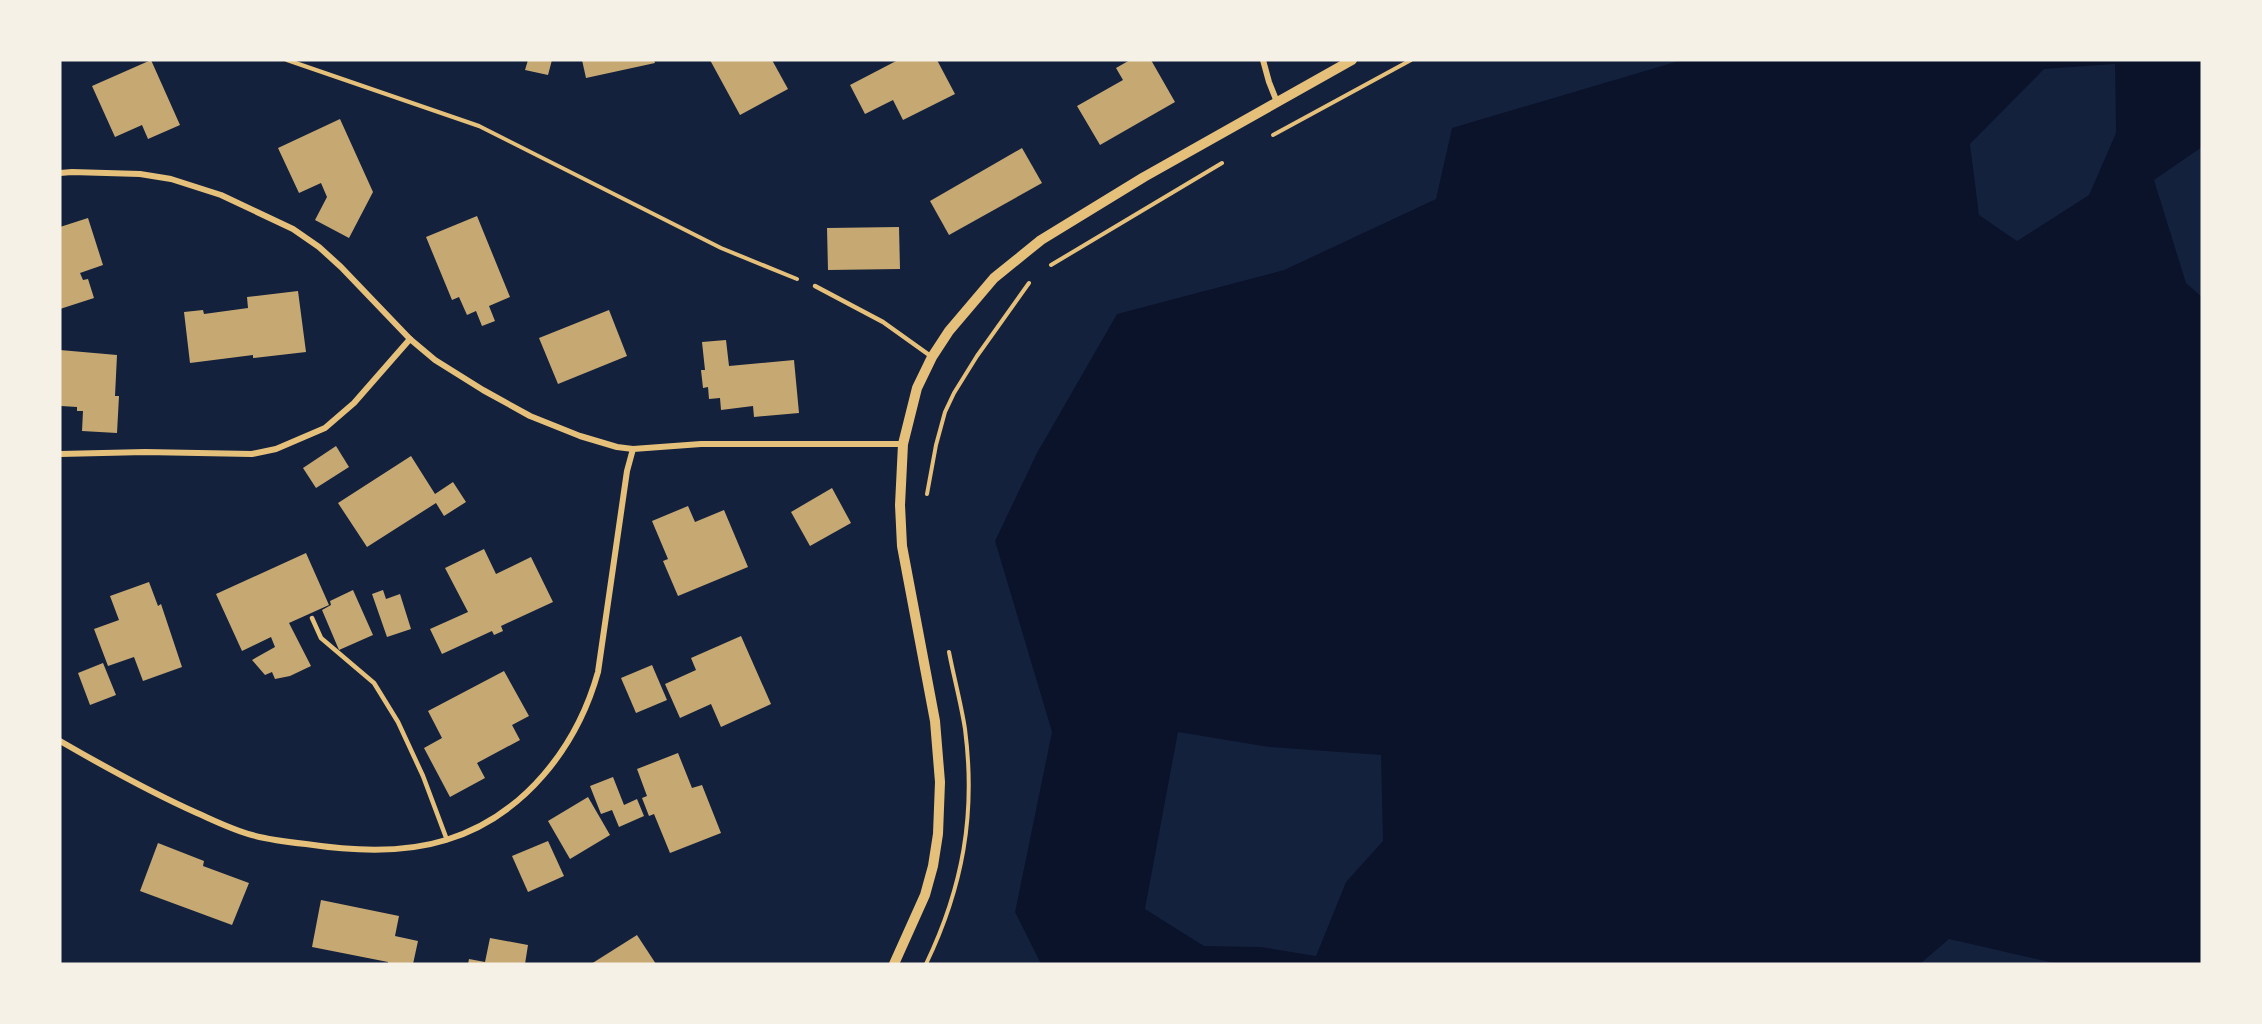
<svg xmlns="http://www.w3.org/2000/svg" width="2262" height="1024" font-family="'IBM Plex Serif',serif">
  <rect width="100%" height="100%" fill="#14213d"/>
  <path fill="#0b132b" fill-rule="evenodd" d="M1682,60H2202V147L2154,180L2186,283L2202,297V964H2058L1949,939L1920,964H1041L1015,912L1052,732L995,541L1037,453L1117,314L1284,270L1436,199L1452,128ZM2115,64L2116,133L2089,195L2017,241L1979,215L1970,144L2044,69ZM1178,732L1269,747L1381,755L1383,841L1346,882L1316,956L1261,947L1204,946L1145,909Z"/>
  <g fill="#c6a872">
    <polygon points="151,60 180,125 148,139 142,125 115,137 92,86"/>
    <polygon points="528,60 552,60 548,75 525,70"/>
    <polygon points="582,60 654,60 655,63 586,78"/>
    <polygon points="710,60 772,60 788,89 740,115"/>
    <polygon points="898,60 937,60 955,94 903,120 893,100 865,114 850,85"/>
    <polygon points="1130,60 1151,60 1175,102 1100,145 1077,106 1123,80 1116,68"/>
    <polygon points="340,119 373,192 349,238 315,220 327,197 321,183 299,193 278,148"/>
    <polygon points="1022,148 1042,183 949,235 930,201"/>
    <polygon points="477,216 510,297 489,306 495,321 482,326 476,311 467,315 459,297 452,300 426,237"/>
    <polygon points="88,218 103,265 80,273 83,280 88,279 94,298 60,309 60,227"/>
    <polygon points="899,227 900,269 828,270 827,228"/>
    <polygon points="298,291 306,352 253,358 253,355 190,363 184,312 203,310 204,314 248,308 247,297"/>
    <polygon points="609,310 627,356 558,384 539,338"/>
    <polygon points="726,340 729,366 794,360 799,413 754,417 753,406 721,410 720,398 709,399 708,387 703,388 701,370 705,370 702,342"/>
    <polygon points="60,350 117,355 115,396 119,396 117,433 82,431 83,411 77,411 77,407 61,406"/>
    <polygon points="336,446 349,467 316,488 303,468"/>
    <polygon points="411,456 435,494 453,482 466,502 444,516 436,503 367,547 338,503"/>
    <polygon points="832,488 851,523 810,546 791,512"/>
    <polygon points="688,506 695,522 724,510 748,567 678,596 663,561 668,559 652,521"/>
    <polygon points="484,549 496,574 531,557 553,602 501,626 503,631 494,635 492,631 442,654 430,629 468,612 445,568"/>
    <polygon points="306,553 329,605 289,623 311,666 290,676 275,679 272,672 265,675 252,660 275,647 271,637 242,651 216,594"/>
    <polygon points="149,582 158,606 161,604 182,667 143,681 134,657 108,666 94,629 119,620 110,596"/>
    <polygon points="353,590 373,635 339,650 322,610 331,605 330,601"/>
    <polygon points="383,590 386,599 400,594 411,629 387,637 372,594"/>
    <polygon points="741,636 771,704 721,727 711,704 680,718 665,684 696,670 691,658"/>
    <polygon points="103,663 116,695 90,705 78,673"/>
    <polygon points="652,665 667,700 636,713 621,678"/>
    <polygon points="504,671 529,716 512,725 520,740 477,763 485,778 450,797 424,748 442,738 428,711"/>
    <polygon points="678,753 692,788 702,785 721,833 670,853 654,814 649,816 642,798 647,796 637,769"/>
    <polygon points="613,777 624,805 637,799 644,816 619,827 612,810 601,814 590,786"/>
    <polygon points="588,797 610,835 570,859 548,821"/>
    <polygon points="548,841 564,876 528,892 512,856"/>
    <polygon points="158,843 204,861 203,866 249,883 232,925 140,891"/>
    <polygon points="321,900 399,916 395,936 418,941 413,964 388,964 388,962 312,947"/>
    <polygon points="637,935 656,964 591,964"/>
    <polygon points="490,938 528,945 525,964 468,964 469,959 485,962"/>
  </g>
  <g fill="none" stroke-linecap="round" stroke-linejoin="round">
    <g stroke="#e5c07b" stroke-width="4">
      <polyline points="287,60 479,126 721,248 797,279"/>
      <polyline points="1273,135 1411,60"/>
      <polyline points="1051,265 1222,163"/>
      <polyline points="927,494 936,445 945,412 954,393 977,356 1029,283"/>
      <path d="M926,964C963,887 976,814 965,729C961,703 954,678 949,652"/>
    </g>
    <g stroke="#e5c07b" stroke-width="4.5">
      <polyline points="815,286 883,322 932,357"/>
      <polyline points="312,618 321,638 374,683 398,722 423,776 447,840"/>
    </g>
    <g stroke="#e5c07b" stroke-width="6">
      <polyline points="1263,60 1269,82 1277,102"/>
      <polyline points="60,173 72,172 140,174 171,179 221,195 293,229 319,247 341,267 410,339 435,360 483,390 530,416 580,436 617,447 633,449 701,444 903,444"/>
      <polyline points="60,454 145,452 252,454 276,449 325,428 354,403 410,339"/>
      <path d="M60,741C105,767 150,792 197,813C215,821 233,830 252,835C270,840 288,842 306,844C352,851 402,854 446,840C524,816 577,747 598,672L627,471L633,449"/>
    </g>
    <polyline stroke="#e5c07b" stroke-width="10" points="894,964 925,895 933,866 938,834 940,782 935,721 902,546 900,505 903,444 917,388 932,357 949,331 994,278 1041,240 1144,177 1352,60"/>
  </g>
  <rect width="2262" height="1024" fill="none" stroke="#f6f1e7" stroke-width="123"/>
</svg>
